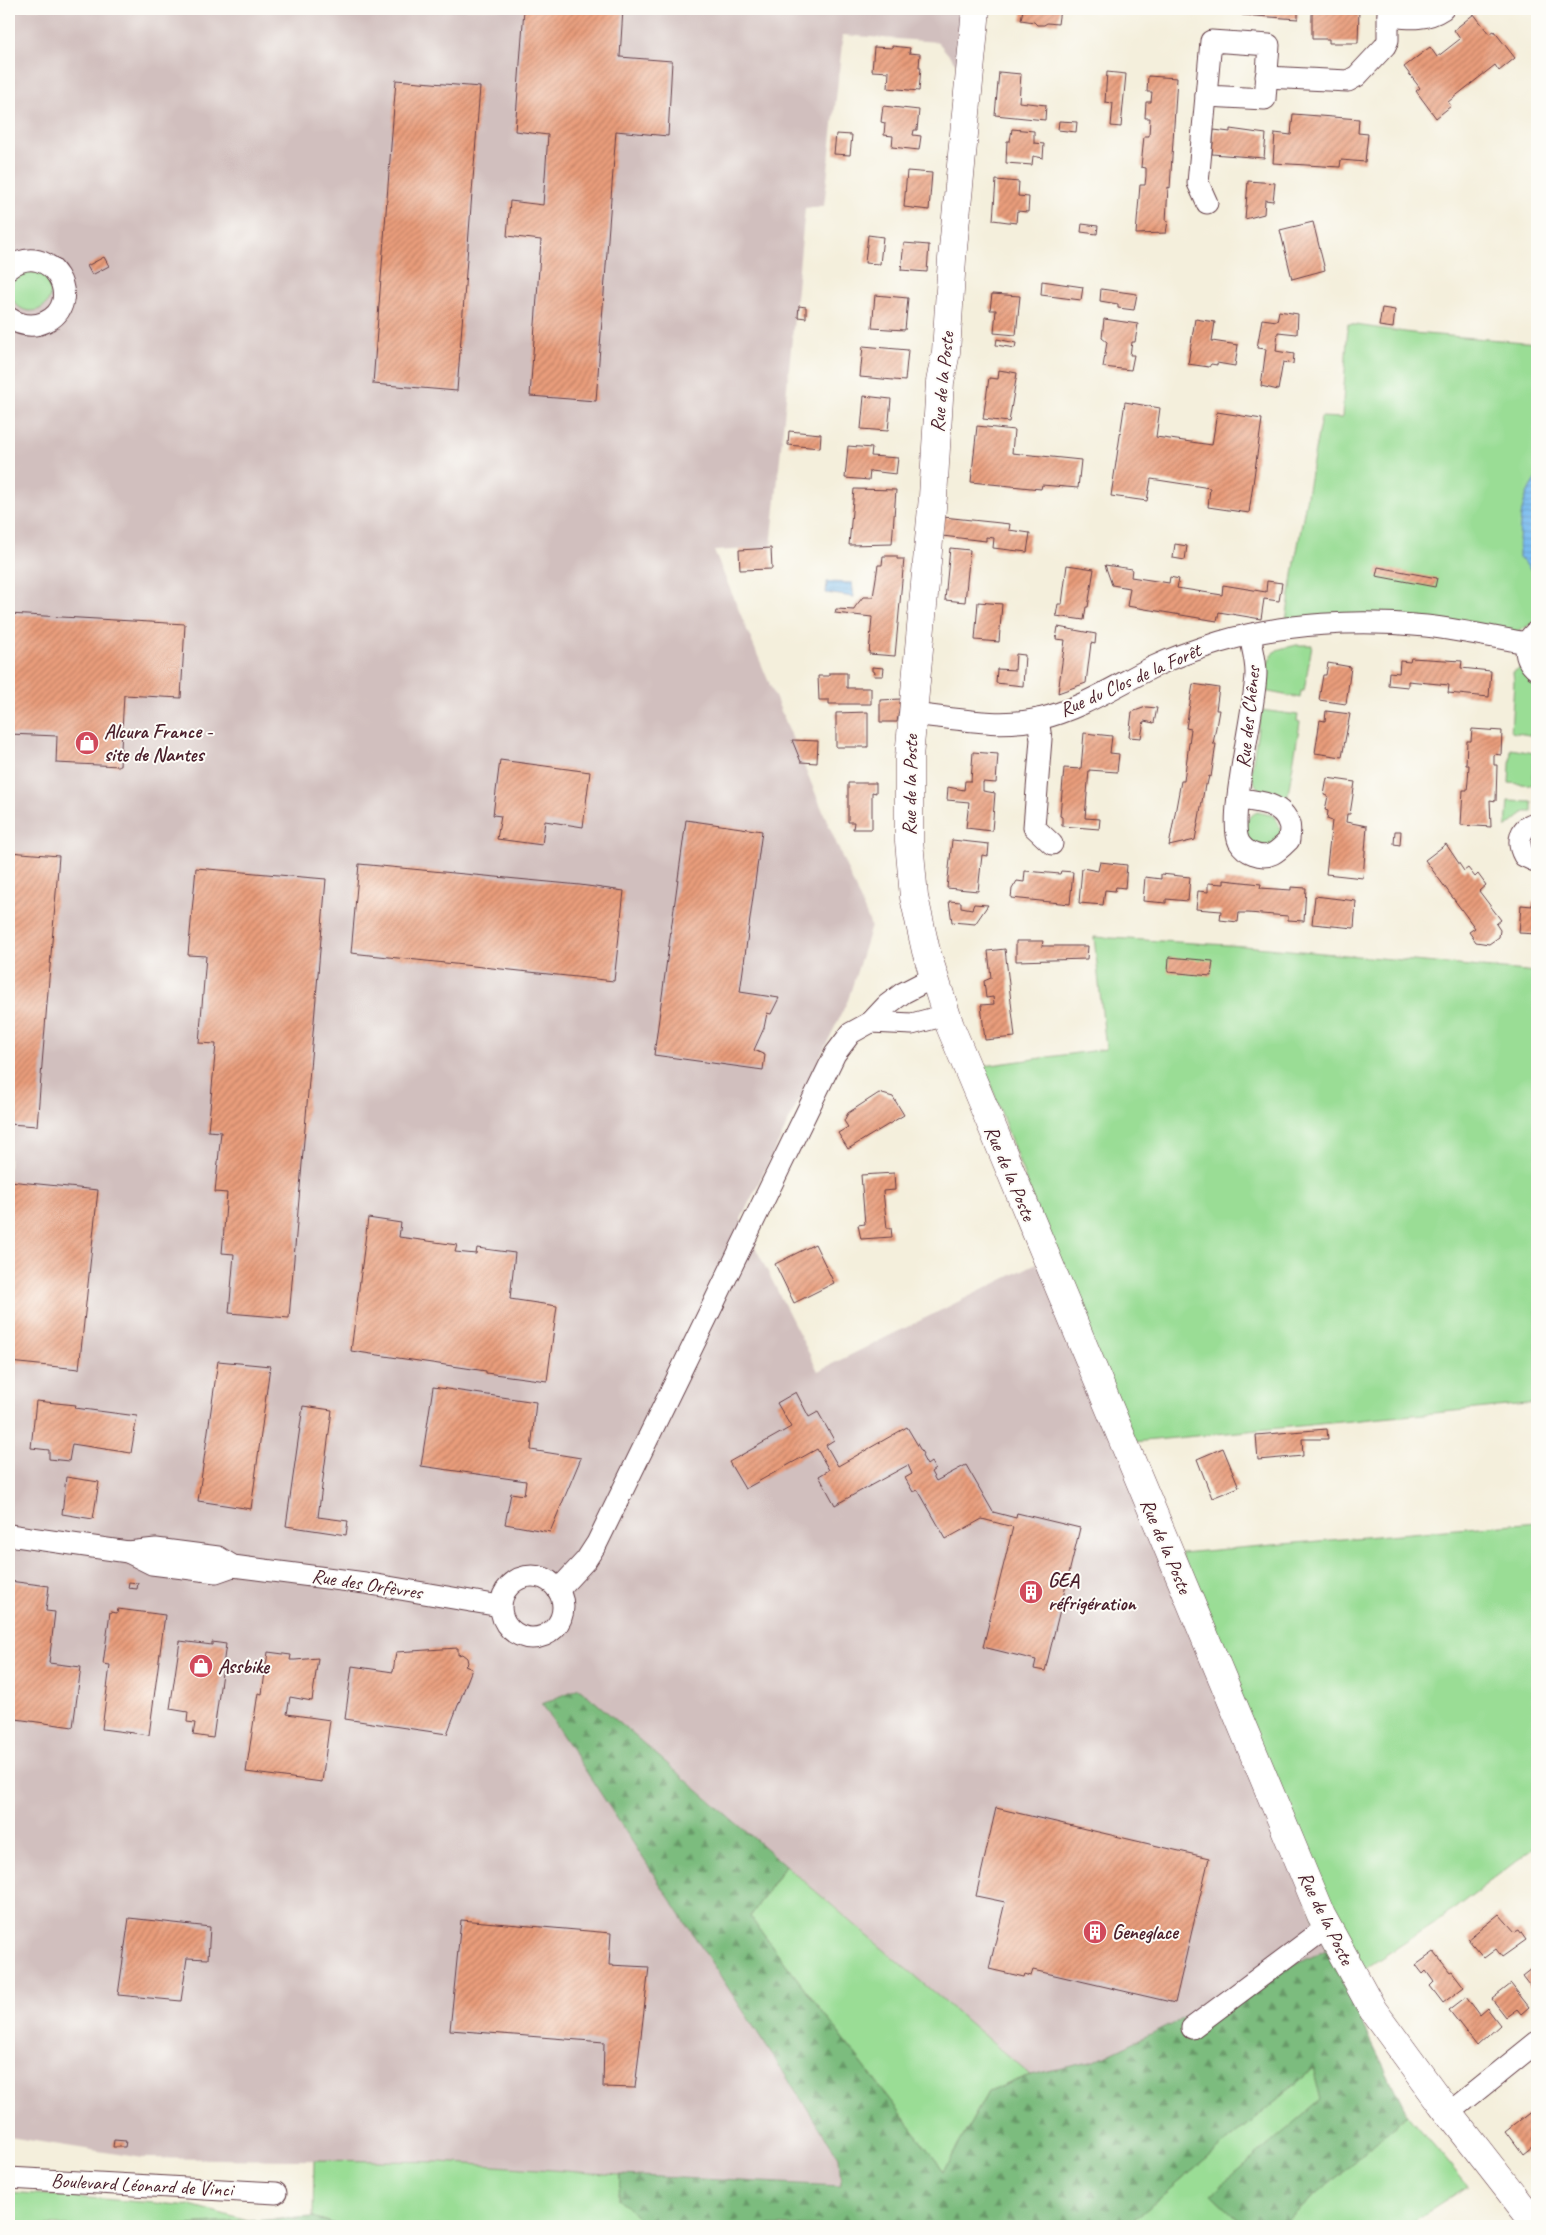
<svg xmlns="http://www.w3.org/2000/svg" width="1546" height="2235" font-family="Caveat,sans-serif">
  <defs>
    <pattern id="forest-firs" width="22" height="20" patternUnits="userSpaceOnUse" patternTransform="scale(1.25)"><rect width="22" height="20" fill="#7bbc7e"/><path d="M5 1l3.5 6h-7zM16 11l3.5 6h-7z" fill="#679867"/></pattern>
    <pattern id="water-rules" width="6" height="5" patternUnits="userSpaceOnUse" patternTransform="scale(1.25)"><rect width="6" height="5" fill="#78bbee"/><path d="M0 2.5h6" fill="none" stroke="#69a0cc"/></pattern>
    <pattern id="building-hatch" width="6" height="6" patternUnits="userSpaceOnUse" patternTransform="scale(1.25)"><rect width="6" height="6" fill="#e99d7b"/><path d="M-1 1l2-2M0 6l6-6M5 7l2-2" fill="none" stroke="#bf7f65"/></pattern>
  </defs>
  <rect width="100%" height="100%" fill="#fdfcf7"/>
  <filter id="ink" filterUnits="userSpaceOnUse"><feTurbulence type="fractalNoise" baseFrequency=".02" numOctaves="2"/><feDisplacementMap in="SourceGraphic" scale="10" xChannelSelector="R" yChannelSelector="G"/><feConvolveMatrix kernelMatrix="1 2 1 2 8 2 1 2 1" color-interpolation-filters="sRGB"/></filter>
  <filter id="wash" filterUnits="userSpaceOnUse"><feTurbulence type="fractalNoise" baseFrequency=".0096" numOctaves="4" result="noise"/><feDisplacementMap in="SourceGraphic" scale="20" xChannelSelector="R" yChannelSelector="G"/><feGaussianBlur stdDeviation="1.12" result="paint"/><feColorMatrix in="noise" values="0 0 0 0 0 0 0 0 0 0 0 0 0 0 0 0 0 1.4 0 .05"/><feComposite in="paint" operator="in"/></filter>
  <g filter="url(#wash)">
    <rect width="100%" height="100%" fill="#f4efdc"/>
    <polygon fill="#d1bfbe" points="9,9 891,9 942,13 947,9 963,9 958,66 938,42 843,35 824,206 805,208 771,548 714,551 871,926 848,1000 741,1219 818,1371 1053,1255 1326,1950 1094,2062 1030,2075 579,1688 542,1704 839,2157 841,2186 620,2175 440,2162 143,2158 9,2137"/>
    <g fill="#9add95" stroke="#727e60">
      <circle cx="31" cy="291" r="20"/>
      <polygon points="1348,324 1412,333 1537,343 1537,621 1517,632 1286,621 1295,562 1321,417 1342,418"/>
      <path d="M1296,645H1312L1304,691H1301L1300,698L1264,691C1265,678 1265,660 1277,650C1281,648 1290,647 1296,645Z"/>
      <polygon points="1520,668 1536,685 1535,736 1511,732 1514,681 1513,672"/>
      <path d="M1261,710L1298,715L1297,721L1300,722L1286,806C1270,797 1255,793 1251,773Z"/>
      <polygon points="1511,749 1534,753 1533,785 1509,783"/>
      <polygon points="1508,801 1532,802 1532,812 1525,812 1506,828"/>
      <path d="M1257,812L1275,816L1282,834L1271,847L1249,843C1245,829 1242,820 1257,812Z"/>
      <polygon points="1094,937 1244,946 1537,972 1537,1403 1134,1442 1053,1255 984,1066 1106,1049"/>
      <polygon points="1537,1522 1537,1845 1441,1919 1369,1966 1346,1990 1326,1950 1181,1553"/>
      <polygon points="785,1865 1030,2075 988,2092 944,2171 750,1917"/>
      <polygon points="1313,2069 1322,2100 1211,2194 1245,2226 1127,2226"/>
      <polygon points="1408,2115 1468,2186 1406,2226 1281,2226"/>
      <polygon points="314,2160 440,2162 620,2175 619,2199 646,2226 341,2226 313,2217"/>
      <polygon points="9,2192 194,2206 248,2221 169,2226 9,2226"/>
    </g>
    <g fill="url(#forest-firs)" stroke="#626e54">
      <polygon points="579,1688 785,1865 750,1917 944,2171 988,2092 1030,2075 1094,2061 1326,1950 1408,2115 1281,2226 1245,2226 1211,2194 1321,2100 1313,2069 1127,2226 1015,2226 1006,2224 1006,2226 646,2226 619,2199 620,2175 841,2186 839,2157 542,1704"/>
      <polygon points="313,2217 341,2226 169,2226"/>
    </g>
    <g fill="url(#water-rules)" stroke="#616d8c">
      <path d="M1537,477V577L1519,557C1519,528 1519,500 1537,477Z"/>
      <polygon points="827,582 852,583 854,597 826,593"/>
    </g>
    <g id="blocks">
      <g fill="url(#building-hatch)">
        <polygon points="524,9 623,9 620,57 672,61 668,136 616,131 596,401 530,396 541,240 507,236 510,201 543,205 548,135 515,131"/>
        <polygon points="1023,9 1060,9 1058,24 1047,23 1044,25 1037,25 1034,22 1021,20"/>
        <polygon points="1233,9 1298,9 1298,19 1242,15 1242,12 1233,12"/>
        <polygon points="1312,9 1359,9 1358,43 1329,43 1329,39 1312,39"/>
        <polygon points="1474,14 1489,34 1494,31 1515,58 1499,71 1495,65 1448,102 1451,106 1436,118 1416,91 1420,88 1404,67 1430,47 1437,57 1460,39 1454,30"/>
        <polygon points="892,46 910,48 909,53 920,54 919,67 921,67 919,91 888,88 889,72 872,71 874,47 892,48"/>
        <polygon points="999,72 1021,74 1019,102 1046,105 1045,120 995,115"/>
        <polygon points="1107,72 1126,74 1121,127 1111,126 1113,103 1105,102"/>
        <polygon points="1148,76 1177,78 1170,188 1168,187 1166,221 1168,221 1166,233 1136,234 1140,185 1145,185 1146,176 1146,168 1141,167 1144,136 1149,136 1150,118 1145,118 1146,102 1151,102 1152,92 1147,92"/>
        <polygon points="396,80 480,87 457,391 373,384"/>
        <polygon points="883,106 919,110 917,130 914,130 913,135 921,136 919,150 892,147 893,136 884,135 885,123 881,122"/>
        <polygon points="1293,114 1359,119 1358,133 1368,134 1365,162 1341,160 1340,167 1273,163 1275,133 1291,135"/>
        <polygon points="1059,121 1077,122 1076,132 1058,130"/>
        <polygon points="1012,129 1034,131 1034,143 1044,144 1043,158 1033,156 1032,165 1006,163 1007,141 1010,141"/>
        <polygon points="1230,129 1266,134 1264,158 1212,154 1214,130 1230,132"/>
        <polygon points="836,134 852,135 850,155 834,154"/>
        <polygon points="907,171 932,173 929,210 904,207"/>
        <polygon points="996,180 1019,182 1018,196 1029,197 1028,212 1017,211 1016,223 993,220"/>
        <polygon points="1248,181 1275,183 1273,201 1265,200 1264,214 1245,219"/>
        <polygon points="1313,222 1325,270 1292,279 1280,230"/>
        <polygon points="1082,224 1098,226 1097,234 1081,232"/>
        <polygon points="868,235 883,237 880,264 865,263"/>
        <polygon points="904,243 929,245 927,272 901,270"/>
        <polygon points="104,257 109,266 92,275 87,266"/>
        <polygon points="1042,281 1083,287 1081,300 1041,295"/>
        <polygon points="1101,289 1137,294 1134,310 1118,308 1118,304 1100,301"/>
        <polygon points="992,294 1020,296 1016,335 994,333 996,310 990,310"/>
        <polygon points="875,295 908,298 905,330 872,328"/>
        <polygon points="799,306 806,307 806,318 798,317"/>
        <polygon points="1382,308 1395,310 1393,328 1379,326"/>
        <polygon points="1279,311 1298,314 1297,334 1278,332 1276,351 1294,354 1293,364 1283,362 1278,390 1261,386 1266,349 1257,348 1262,319 1277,321"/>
        <polygon points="1104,319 1138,324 1135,342 1132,342 1130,355 1134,355 1131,370 1103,367 1107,342 1102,338"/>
        <polygon points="1195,319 1215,322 1212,341 1238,345 1235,366 1217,363 1217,365 1211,364 1209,367 1188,364"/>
        <polygon points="997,339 1016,343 1015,348 996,345"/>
        <polygon points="863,346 908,350 905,381 860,377"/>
        <polygon points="999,370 1017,373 1009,422 983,419 989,378 998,379"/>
        <polygon points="864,396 891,399 888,431 861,429"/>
        <polygon points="1125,402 1160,408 1156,437 1212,445 1217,412 1262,419 1249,513 1208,507 1210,488 1151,479 1147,501 1111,496"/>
        <polygon points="977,426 1014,430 1012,453 1081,460 1078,488 1042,485 1041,489 971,482"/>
        <polygon points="789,431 821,434 820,448 788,445"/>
        <polygon points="848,446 872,448 871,456 898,458 896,474 870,471 869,480 845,478"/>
        <polygon points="854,489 896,490 892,544 849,545"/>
        <polygon points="943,517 1010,524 1009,530 1030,533 1027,552 993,548 994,538 986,537 986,541 942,536"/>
        <polygon points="1175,544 1187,546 1185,560 1173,558"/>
        <polygon points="771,548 772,569 740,570 739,550"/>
        <polygon points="950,548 970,550 965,602 945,600"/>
        <polygon points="883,556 897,556 897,559 904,559 895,656 869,654 872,617 835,613 836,609 854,610 855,607 863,597 873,597 878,565 882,565"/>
        <polygon points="1067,565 1094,569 1088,607 1086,607 1084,620 1056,616 1058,604 1062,604"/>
        <polygon points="1105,565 1132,569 1131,577 1169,583 1170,577 1179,579 1177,588 1222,595 1223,585 1266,592 1267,581 1282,583 1279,601 1264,599 1261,619 1219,612 1217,621 1127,606 1130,588 1112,585"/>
        <polygon points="1378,567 1437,578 1435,587 1376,576"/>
        <polygon points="978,602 1002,604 999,642 975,640"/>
        <polygon points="9,614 185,624 181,698 124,695 120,766 56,763 57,736 9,734"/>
        <polygon points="1058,627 1096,634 1095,644 1091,643 1086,683 1058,693 1065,640 1056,639"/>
        <polygon points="1016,654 1025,655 1023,686 996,683 997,669 1015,670"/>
        <polygon points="1411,658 1462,661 1461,668 1491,671 1489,697 1448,693 1449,685 1408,681 1408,687 1388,685 1389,672 1399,673 1400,661 1410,662"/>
        <polygon points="1328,663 1351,667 1346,704 1319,700 1323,675 1326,675"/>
        <polygon points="872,667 884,668 883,676 874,676 875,672 872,671"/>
        <polygon points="829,673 847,673 847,688 871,688 871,704 829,704 829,700 819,700 818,676 829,676"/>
        <polygon points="1193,684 1219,688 1216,710 1219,710 1213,744 1216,744 1211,777 1209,776 1207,785 1205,785 1195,840 1169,846 1181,781 1184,781 1185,773 1191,729 1186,728"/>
        <polygon points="901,699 897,722 880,722 880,700"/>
        <polygon points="1146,707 1157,708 1154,723 1144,721 1141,738 1129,737 1132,712"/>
        <polygon points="1326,711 1350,714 1342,757 1315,753 1320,720 1325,721"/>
        <polygon points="868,712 868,747 836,747 836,713"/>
        <polygon points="1472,729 1502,731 1501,755 1494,754 1494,765 1497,765 1496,801 1490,800 1491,827 1461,825 1463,790 1467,790 1468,781 1469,765 1466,765 1467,741 1471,741"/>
        <polygon points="1084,733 1112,736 1110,753 1119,754 1117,772 1089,770 1085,818 1100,819 1099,829 1062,826 1062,817 1060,816 1064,768 1081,769"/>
        <polygon points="792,740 818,741 817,763 801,762"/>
        <polygon points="973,752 998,754 996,783 983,782 983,791 995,793 992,831 966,828 969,802 947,800 948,787 964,790 965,781 971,781"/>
        <polygon points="500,760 590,772 583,827 545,821 542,845 497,839 501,816 493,815"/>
        <polygon points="1327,778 1355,782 1350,814 1347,814 1346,822 1367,826 1363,878 1326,874 1332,821 1327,819 1328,811 1325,810 1328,796 1324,795"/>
        <polygon points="848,783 876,783 876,793 872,792 872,829 853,829 854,822 848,822"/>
        <polygon points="686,820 762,831 740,992 779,998 771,1014 767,1013 764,1028 754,1050 765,1055 763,1070 654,1055"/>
        <polygon points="1395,831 1401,831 1400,845 1394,844"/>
        <polygon points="952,840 989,844 988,856 982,855 978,891 947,888"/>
        <polygon points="1446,844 1464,871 1468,868 1475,877 1478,874 1486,885 1479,891 1501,920 1496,924 1500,930 1499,937 1489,944 1476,942 1469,932 1475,928 1425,860"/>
        <polygon points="9,852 59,856 37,1126 9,1124"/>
        <polygon points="1100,862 1127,865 1125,888 1116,887 1115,891 1105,890 1103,905 1079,903 1082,868 1098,871"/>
        <polygon points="359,864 580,885 624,891 614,981 351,953"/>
        <polygon points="196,868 326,879 289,1318 229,1313 234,1254 222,1253 227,1193 215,1192 221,1132 208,1131 216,1044 199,1043 206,956 188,955"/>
        <polygon points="1025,871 1060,874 1061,871 1073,872 1070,904 1011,898 1012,889 1017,881 1024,882"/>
        <polygon points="1161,874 1190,877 1188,901 1166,899 1166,903 1143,901 1145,877 1161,879"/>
        <polygon points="1224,880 1261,884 1260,888 1291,890 1291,887 1306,888 1304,921 1288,920 1288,916 1248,913 1239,913 1238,922 1220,920 1221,911 1196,909 1198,891 1208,892 1208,883 1224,884"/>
        <polygon points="1315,896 1356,901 1354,928 1312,924"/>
        <polygon points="949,901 961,902 961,907 972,909 974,904 988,905 975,924 952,922"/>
        <polygon points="1532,902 1537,902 1537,934 1519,933 1521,905 1532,906"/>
        <polygon points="1016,941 1043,941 1042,946 1088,946 1087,959 1016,961"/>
        <polygon points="1005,949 1015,1037 985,1040 981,1005 994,1004 993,997 986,998 984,981 991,978 988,951"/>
        <polygon points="1169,957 1213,961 1211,976 1168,972"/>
        <polygon points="879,1093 893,1097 904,1115 848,1149 838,1133 848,1127 844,1121 848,1113"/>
        <polygon points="894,1173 895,1190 883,1191 887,1228 891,1228 892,1237 861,1239 858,1225 865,1224 861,1175"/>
        <polygon points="9,1181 98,1190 79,1369 9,1362"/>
        <polygon points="368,1218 401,1223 399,1237 457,1245 455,1252 476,1254 477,1248 515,1253 510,1299 557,1306 547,1381 486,1373 486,1371 351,1351"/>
        <polygon points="815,1244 834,1283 794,1303 775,1264"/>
        <polygon points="218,1361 270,1366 251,1509 198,1501"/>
        <polygon points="433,1387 536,1402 531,1450 581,1458 550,1532 505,1524 511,1493 524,1495 526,1481 421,1466"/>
        <polygon points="796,1392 809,1417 818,1412 834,1440 826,1445 838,1466 907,1427 923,1454 922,1456 927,1465 931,1462 935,1469 931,1472 936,1481 966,1465 993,1512 1016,1518 1017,1513 1080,1528 1045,1671 1034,1669 1036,1660 983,1647 1013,1527 982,1519 946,1539 918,1490 913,1492 905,1478 912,1474 908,1465 835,1505 819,1476 829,1470 817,1449 745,1489 729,1462 791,1427 777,1403"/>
        <polygon points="36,1401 76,1405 75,1408 137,1416 131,1453 72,1444 69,1461 49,1459 49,1450 31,1448"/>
        <polygon points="303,1406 332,1410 318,1517 348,1521 346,1535 286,1526"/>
        <polygon points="1327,1429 1328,1439 1302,1439 1303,1456 1258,1460 1256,1435"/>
        <polygon points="1223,1448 1239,1487 1212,1498 1197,1459"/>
        <polygon points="66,1477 99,1482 93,1519 62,1514"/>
        <polygon points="9,1581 49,1586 46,1611 55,1612 49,1663 81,1667 73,1727 9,1718"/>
        <polygon points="129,1582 138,1583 137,1589 128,1588"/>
        <polygon points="118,1609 165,1615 149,1735 102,1729 110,1665 103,1664 110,1612 117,1613"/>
        <polygon points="180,1641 212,1645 212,1642 226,1644 213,1738 193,1735 195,1723 187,1722 188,1712 170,1709"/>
        <polygon points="458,1648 458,1655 462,1654 467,1658 468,1663 465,1666 472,1669 447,1734 345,1719 352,1666 393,1672 396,1652"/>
        <polygon points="268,1652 291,1655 290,1660 295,1660 318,1658 312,1701 290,1697 287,1714 330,1720 322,1782 246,1772 258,1693 262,1694"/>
        <polygon points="996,1808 1209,1858 1175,2003 1033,1970 1031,1976 1025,1974 1024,1977 989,1969 1005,1902 976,1896"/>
        <polygon points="1499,1914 1515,1932 1519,1930 1526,1940 1502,1957 1496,1949 1484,1958 1468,1939"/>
        <polygon points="129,1918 210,1927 208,1959 187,1958 181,2001 118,1995"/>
        <polygon points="461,1920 611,1933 609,1965 649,1967 635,2088 603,2087 604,2042 450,2030"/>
        <polygon points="1434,1952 1450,1972 1452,1971 1464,1987 1443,2003 1430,1986 1434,1982 1426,1971 1423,1974 1416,1965"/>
        <polygon points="1537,1965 1537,1994 1523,1976"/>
        <polygon points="1511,1984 1529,2007 1521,2014 1517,2009 1506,2017 1492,1999"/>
        <polygon points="1466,1997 1479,2015 1487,2008 1500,2025 1477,2046 1449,2010"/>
        <polygon points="1537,2107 1537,2137 1535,2139 1537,2143 1523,2154 1506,2131"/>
        <polygon points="114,2140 126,2141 125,2147 113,2147"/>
      </g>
    </g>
  </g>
  <g filter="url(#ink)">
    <use href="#blocks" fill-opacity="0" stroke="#643e46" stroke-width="1"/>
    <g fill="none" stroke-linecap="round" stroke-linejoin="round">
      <g stroke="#643e46" stroke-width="23">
        <g id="street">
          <path d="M1388,9V16C1408,18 1425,21 1443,9"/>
          <polygon points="1211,41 1269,45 1265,99 1206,96"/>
          <polyline points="1266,77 1348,81 1357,76 1385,46 1388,40 1388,16"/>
          <polyline points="1206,96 1198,183 1207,203"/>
          <path d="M9,268C50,237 87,303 45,322C32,328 20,325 9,318"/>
          <path d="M1537,631C1522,642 1523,659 1537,670"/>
          <path d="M912,714C955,718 996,728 1039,719C1081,709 1115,686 1153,667C1174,657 1197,649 1220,642C1285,623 1359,619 1426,626C1460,630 1493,637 1527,643"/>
          <polyline points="1038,719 1041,739 1034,827 1052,844"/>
          <path d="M1239,799C1257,801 1283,803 1289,824C1291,829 1289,835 1289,840C1278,851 1270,860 1254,854C1248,852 1243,849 1239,842C1227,818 1256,706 1256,673C1256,660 1252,647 1250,635"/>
          <path d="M1537,823C1520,825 1516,842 1524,856L1537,862"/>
          <polyline points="871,1022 912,1024 946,1015"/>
          <polyline points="9,1535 128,1552 156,1549 218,1557 233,1566 365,1583 500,1606"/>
          <polyline points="128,1552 152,1564 216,1572 233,1566"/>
          <circle cx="532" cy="1607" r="31"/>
          <polyline points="558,1590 586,1560 597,1543 835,1054 851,1033 871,1022 887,1005 903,993 934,977"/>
          <polyline points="1192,2028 1327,1927"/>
          <polyline points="1449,2113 1537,2042"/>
          <polyline points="9,2178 276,2193"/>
        </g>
      </g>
      <g stroke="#643e46" stroke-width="29">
        <polyline id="secondary" points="976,9 952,259 946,352 940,382 933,497 909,757 909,841 914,897 926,951 950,1026 1321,1915 1373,2010 1441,2103 1537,2226"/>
      </g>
      <use href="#street" stroke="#fff" stroke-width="21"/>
      <use href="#secondary" stroke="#fff" stroke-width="28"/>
    </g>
  </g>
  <defs>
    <g id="shop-disc" transform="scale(1.25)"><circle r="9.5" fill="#d1495b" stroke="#fdfcf7"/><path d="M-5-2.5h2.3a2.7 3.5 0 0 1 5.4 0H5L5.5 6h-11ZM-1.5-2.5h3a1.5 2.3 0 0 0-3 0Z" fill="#fff"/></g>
    <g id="building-disc" transform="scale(1.25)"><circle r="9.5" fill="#d1495b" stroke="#fdfcf7"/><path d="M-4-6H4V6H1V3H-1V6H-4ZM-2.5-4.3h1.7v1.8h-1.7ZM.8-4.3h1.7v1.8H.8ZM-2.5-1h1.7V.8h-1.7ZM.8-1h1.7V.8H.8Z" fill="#fff"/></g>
  </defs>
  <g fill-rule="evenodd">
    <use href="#shop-disc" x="87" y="743"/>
    <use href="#building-disc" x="1031" y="1592"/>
    <use href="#shop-disc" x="201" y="1666"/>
    <use href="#building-disc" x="1095" y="1932"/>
  </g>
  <g text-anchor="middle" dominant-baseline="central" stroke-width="4" stroke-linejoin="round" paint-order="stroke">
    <g font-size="20" fill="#4a1f2b" stroke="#fdfcf7">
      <text transform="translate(942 382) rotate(-84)">Rue de la Poste</text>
      <text transform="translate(1130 680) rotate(-24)">Rue du Clos de la Forêt</text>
      <text transform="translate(1248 717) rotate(-84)">Rue des Chênes</text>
      <text transform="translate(910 785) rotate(-89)">Rue de la Poste</text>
      <text transform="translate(1010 1173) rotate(67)">Rue de la Poste</text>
      <text transform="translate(1166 1546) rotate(67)">Rue de la Poste</text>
      <text transform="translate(367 1584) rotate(9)">Rue des Orfèvres</text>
      <text transform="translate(1326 1918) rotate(64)">Rue de la Poste</text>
      <text transform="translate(142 2185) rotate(3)">Boulevard Léonard de Vinci</text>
    </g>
    <g font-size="20" font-weight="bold" fill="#4a1f2b" stroke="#fdfcf7" text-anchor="start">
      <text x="104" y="731">Alcura France -<tspan x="104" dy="23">site de Nantes</tspan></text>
      <text x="1048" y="1580">GEA<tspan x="1048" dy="23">réfrigération</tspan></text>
      <text x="218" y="1666">Assbike</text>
      <text x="1112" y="1932">Geneglace</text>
    </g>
  </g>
  <rect width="1546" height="2235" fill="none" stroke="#fdfcf7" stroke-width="30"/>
</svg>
